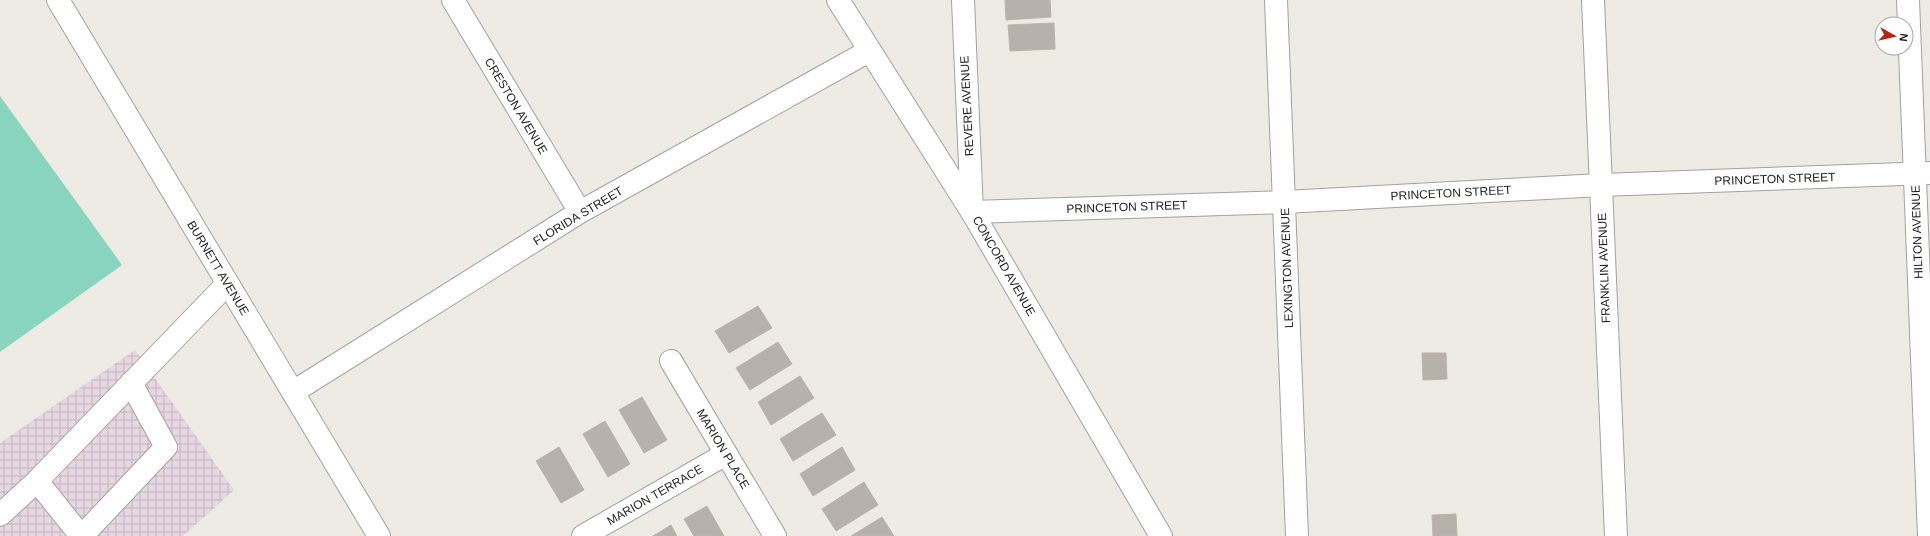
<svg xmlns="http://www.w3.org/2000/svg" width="1930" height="536" font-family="Arial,sans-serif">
  <defs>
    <pattern id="industrial-grid" width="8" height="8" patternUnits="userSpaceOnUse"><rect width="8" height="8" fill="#e6d7e2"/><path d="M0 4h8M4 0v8" fill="none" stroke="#c5b8c1"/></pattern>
  </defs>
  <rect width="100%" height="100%" fill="#edebe4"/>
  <polygon fill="url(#industrial-grid)" points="135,350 234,490 183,536 0,536 0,443"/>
  <polygon fill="#8ad5bf" points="0,96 122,265 0,352"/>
  <g fill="#b6b1aa" stroke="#beb4a8">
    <polygon points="1005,0 1050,0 1051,17 1006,20"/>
    <polygon points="1054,23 1055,49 1010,51 1008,25"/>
    <polygon points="758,306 772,328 729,353 715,331"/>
    <polygon points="778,342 792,364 750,390 736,368"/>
    <polygon points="1422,353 1446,353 1447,379 1423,380"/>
    <polygon points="800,376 814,398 771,425 758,402"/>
    <polygon points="642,397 667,440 644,453 619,410"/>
    <polygon points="822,413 836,435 793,461 780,439"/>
    <polygon points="605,421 630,464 608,477 583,434"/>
    <polygon points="559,447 584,490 561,503 536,461"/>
    <polygon points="842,447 855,470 813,496 800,474"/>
    <polygon points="864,482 878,505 836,531 822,509"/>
    <polygon points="707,506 724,536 694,536 684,519"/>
    <polygon points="1456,514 1457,536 1433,536 1432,515"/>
    <polygon points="882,517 894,536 851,536"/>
    <polygon points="671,525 677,536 653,536"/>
  </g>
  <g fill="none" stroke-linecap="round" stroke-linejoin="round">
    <g stroke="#a1a1a1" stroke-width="24">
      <g id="minor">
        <polyline points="58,0 379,536"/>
        <polyline points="453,0 580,212"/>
        <polyline points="838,0 972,212 1161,536"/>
        <polyline points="963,0 972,212 1284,202 1601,185 1930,173"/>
        <polyline points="1276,0 1297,536"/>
        <polyline points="1593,0 1616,536"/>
        <polyline points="1908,0 1929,536"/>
        <polyline points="671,361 775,536"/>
        <polyline points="293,392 580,212 869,51"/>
        <polyline points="37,481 81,536"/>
        <polyline points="0,515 37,481 227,284"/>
        <polyline points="82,536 166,447 131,383"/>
        <polyline points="583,536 726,454"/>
      </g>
    </g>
    <use href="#minor" stroke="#fff" stroke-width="22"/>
  </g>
  <g text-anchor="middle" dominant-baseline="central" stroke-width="3.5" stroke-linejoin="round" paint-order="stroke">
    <g font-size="12" fill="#1d1d1d" stroke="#fff">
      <text transform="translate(516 106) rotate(59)">CRESTON AVENUE</text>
      <text transform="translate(967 106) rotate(-93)">REVERE AVENUE</text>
      <text transform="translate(1775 179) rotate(-2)">PRINCETON STREET</text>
      <text transform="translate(1451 193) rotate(-3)">PRINCETON STREET</text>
      <text transform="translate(1127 207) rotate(-2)">PRINCETON STREET</text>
      <text transform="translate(578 216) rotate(-31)">FLORIDA STREET</text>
      <text transform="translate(1917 232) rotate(-92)">HILTON AVENUE</text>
      <text transform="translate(1004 266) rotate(60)">CONCORD AVENUE</text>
      <text transform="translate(218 268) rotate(59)">BURNETT AVENUE</text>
      <text transform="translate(1287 268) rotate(-92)">LEXINGTON AVENUE</text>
      <text transform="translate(1604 268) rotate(-92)">FRANKLIN AVENUE</text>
      <text transform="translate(723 449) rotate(59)">MARION PLACE</text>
      <text transform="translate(655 495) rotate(-30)">MARION TERRACE</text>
    </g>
  </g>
  <g transform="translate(1894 36) rotate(98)"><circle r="19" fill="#ffffff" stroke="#a5a5a5"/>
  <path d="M0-3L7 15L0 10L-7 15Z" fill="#b72414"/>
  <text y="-6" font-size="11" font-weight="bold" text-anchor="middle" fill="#1d1d1d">N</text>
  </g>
</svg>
